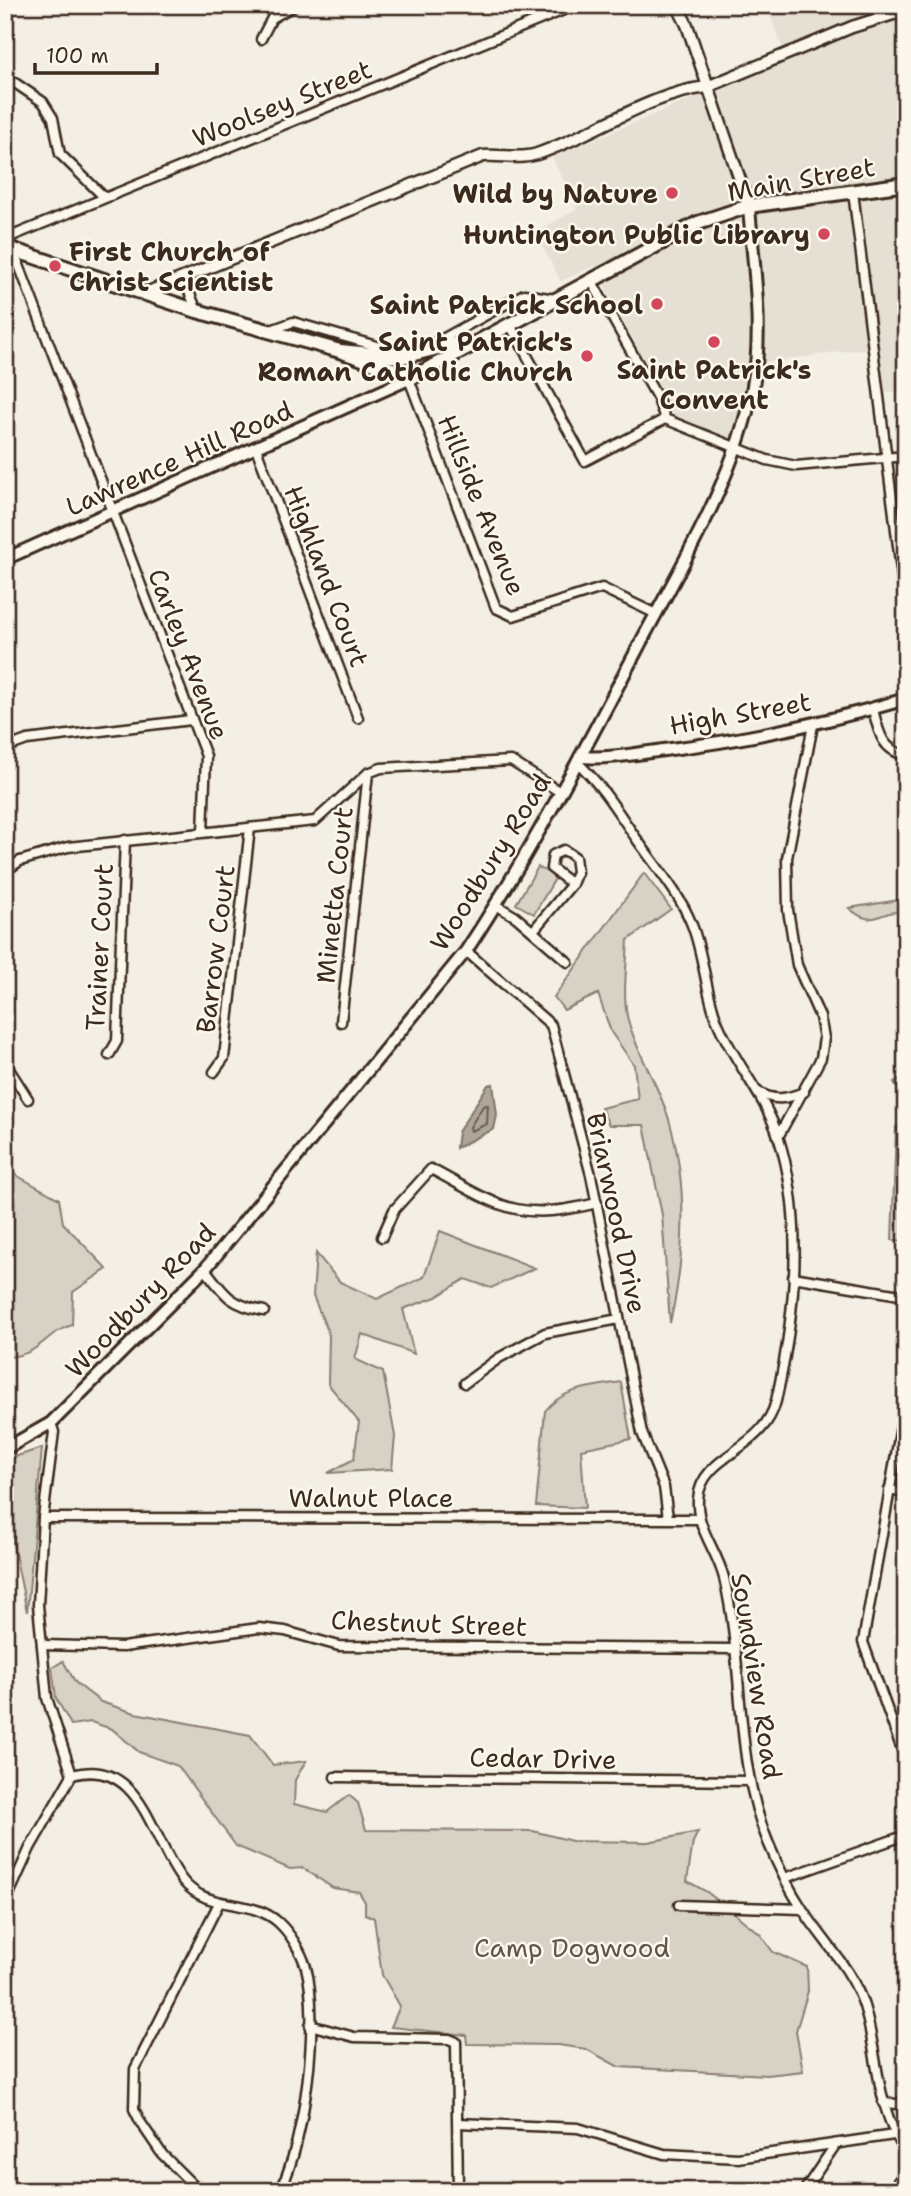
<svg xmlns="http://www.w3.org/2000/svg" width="911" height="2196" font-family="'Shantell Sans',sans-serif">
  <rect width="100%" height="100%" fill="#f3efe4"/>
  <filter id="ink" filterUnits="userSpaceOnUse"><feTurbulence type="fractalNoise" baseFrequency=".0143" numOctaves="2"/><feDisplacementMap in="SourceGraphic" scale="14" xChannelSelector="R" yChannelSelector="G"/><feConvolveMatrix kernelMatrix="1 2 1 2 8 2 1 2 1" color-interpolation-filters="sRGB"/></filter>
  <g filter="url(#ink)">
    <polygon fill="#e5dfd4" points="766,5 906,5 906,390 884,393 878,347 750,364 744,402 730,441 675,418 594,266 561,281 535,233 577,209 552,157 787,59"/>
    <g fill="#d8d1c6" stroke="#8a7e72" stroke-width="2">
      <polygon points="538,867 556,877 534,914 516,904"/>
      <path d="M644,873L671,909L628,940C627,964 622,996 628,1020C638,1057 660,1086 670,1123C688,1187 685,1259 670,1323L662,1215L644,1125H609L601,1108L638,1099L634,1065L611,1032L598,994L564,1010L554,997Z"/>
      <path d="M906,899V911C878,909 875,931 849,908Z"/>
      <polygon points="906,1076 906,1105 894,1082"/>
      <polygon points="896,1127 906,1131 906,1241 892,1240"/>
      <path d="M5,1169L59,1199L63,1223L107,1269L73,1292L72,1325C43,1334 41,1355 8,1357L5,1353Z"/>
      <polygon points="440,1231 535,1268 491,1288 465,1279 436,1297 403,1309 414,1354 362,1334 355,1359 383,1372 395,1436 392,1469 328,1473 354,1459 359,1422 328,1384 329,1335 313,1296 316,1253 340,1282 377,1299 424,1277"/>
      <path d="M621,1382L631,1439L581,1449L585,1508L536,1506L545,1411C564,1387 593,1387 621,1382Z"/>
      <polygon points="42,1448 27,1612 5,1505 5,1460"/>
      <polygon points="63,1661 76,1683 101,1702 135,1713 250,1735 273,1765 306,1761 295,1780 294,1804 327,1812 349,1795 358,1803 366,1830 533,1831 572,1841 648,1842 698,1832 693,1842 687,1881 707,1892 760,1934 773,1952 807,1967 808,1991 796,2031 803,2071 767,2075 619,2067 586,2049 558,2045 467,2044 466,2035 391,2027 400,2006 382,1975 374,1918 365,1914 365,1902 359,1892 333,1888 303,1868 290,1869 236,1846 178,1766 139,1752 112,1729 91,1722 71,1725 56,1698 52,1668"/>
    </g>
    <polygon fill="#afa69a" stroke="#817468" stroke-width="2" points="493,1084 497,1115 494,1129 456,1148 458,1132 488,1085"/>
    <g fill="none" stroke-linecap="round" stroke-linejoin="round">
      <polygon stroke="#695c50" stroke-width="2" points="488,1105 487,1124 471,1131 470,1127 483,1106"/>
      <g stroke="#3b2a1e" stroke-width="13">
        <g id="minor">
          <polyline points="261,39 272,18 295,5"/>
          <polyline points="5,82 15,83 43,102 53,118 60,154 104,197"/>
          <polyline points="853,192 906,609"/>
          <polyline points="5,239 576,5"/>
          <polyline points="14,252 206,756 203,832"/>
          <polyline points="183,277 197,311"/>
          <polyline points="591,280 658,399 665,419"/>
          <polyline points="509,323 585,461 665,419"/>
          <polyline points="268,331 293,322 380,347 409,349 437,342 524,294 555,299"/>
          <polyline points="409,379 496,608 513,616 602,588 656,614"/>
          <polyline points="665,419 767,460 796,466 906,456"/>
          <polyline points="256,448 358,718"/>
          <path d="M873,709C878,729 881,751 906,755"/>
          <polyline points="5,748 27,740 191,720"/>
          <path d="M577,762C602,785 619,814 638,841C657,868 680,894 692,925C704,956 705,990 717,1021C733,1061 764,1094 778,1136C805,1219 795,1317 776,1401C764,1451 701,1454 698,1499C696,1528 717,1550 724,1578C745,1665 733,1757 768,1842C777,1864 789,1889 803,1910C824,1942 852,1969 864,2006C879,2056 875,2107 906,2152"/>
          <polygon points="564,850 575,857 577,872 572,884 551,868 553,855"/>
          <polyline points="5,871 20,861 68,847 315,821 368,773 381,768 511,761 560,792"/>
          <polyline points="496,905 516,917 568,962"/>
          <polyline points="533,931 572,884"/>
          <polyline points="466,951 551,1025 591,1175 642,1433 664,1487 668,1518"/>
          <polyline points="341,1022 368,773"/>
          <polyline points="109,1055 117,1041 125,840"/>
          <polyline points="5,1063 28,1099"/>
          <polyline points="214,1072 224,1058 250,828"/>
          <path d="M757,1091C774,1102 786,1099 804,1092"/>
          <polyline points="778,1137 821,1058 824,1038 820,1017 797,965 788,910 787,858 813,725"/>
          <path d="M382,1237L394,1210L431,1169C500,1206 516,1223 597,1203"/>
          <path d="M205,1269C225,1295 230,1305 264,1311"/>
          <polyline points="793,1277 906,1296"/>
          <polyline points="465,1383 499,1358 545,1333 619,1319"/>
          <polyline points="906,1398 863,1642 906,1761"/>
          <polyline points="889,1490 906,1493"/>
          <polyline points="43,1518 698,1519"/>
          <polyline points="42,1645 123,1647 259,1628 285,1631 339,1646 734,1649"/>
          <path d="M72,1775C142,1756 151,1841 183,1881C208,1912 250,1897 278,1922C290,1933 301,1951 306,1967C320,2020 305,2141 280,2191"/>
          <polyline points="335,1777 750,1781"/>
          <polyline points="785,1878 906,1835"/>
          <polyline points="5,1903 30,1848 72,1775 47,1698 38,1605 43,1518 54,1432 51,1423"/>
          <polyline points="679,1905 802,1909"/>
          <polyline points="310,2025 354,2037 449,2039 456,2042 458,2191"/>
          <polyline points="883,2103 898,2104 905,2100"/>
          <polyline points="458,2123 578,2128 664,2154 738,2158 894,2135 904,2127 906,2094"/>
          <polyline points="199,2191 162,2154 141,2123 134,2109 135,2069 219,1903"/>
          <polyline points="804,2191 836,2144"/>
        </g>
      </g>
      <g stroke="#3b2a1e" stroke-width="15">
        <g id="tertiary">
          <polyline points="677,5 687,25 749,206"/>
          <path d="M146,293L483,156C501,154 520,160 537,154C594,135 647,94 707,87L852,27L906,10"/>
        </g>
      </g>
      <g stroke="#3b2a1e" stroke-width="16">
        <g id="secondary">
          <polyline points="5,559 409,379"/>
          <path d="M580,757C611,759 641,753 671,749C751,739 828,722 906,699"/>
          <path d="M5,1449L51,1423L205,1269L466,951C531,852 586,747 641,642C684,561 735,477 753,386C764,327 753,265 749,206"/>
          <polyline points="892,2191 906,2174"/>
        </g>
      </g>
      <g stroke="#3b2a1e" stroke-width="18">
        <g id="primary">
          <polyline points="5,247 197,311 340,351 402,357 462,342"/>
          <polyline points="340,351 400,372 409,379 698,223 749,206 906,184"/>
        </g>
      </g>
      <use href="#minor" stroke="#fbf7ec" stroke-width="8"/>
      <use href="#tertiary" stroke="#fbf7ec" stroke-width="10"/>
      <use href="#secondary" stroke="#fbf7ec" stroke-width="10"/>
      <use href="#primary" stroke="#fbf7ec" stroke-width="12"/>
    </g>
  </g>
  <g fill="#d1495b" stroke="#fbf7ec" stroke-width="2.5">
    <circle cx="672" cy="193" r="7"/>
    <circle cx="824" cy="234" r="7"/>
    <circle cx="55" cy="266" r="7"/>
    <circle cx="657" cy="304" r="7"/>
    <circle cx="714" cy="342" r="7"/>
    <circle cx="587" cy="356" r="7"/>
  </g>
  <g text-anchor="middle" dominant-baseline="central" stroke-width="5" stroke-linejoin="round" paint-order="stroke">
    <g font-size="26" fill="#3b2a1e" stroke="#fbf7ec">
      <text transform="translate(282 103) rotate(-22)">Woolsey Street</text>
      <text transform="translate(801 179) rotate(-10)">Main Street</text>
      <text transform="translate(179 458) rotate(-24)">Lawrence Hill Road</text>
      <text transform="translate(482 505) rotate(68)">Hillside Avenue</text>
      <text transform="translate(327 576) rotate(69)">Highland Court</text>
      <text transform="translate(189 654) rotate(69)">Carley Avenue</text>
      <text transform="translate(740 713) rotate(-10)">High Street</text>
      <text transform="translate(490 862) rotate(-58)">Woodbury Road</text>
      <text transform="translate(334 895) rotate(-84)">Minetta Court</text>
      <text transform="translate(99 947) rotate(-87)">Trainer Court</text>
      <text transform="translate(215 949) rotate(-83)">Barrow Court</text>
      <text transform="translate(617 1213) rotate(78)">Briarwood Drive</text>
      <text transform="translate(140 1300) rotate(-46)">Woodbury Road</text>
      <text x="371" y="1497">Walnut Place</text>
      <text transform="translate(429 1623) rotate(2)">Chestnut Street</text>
      <text transform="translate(757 1676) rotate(81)">Soundview Road</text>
      <text transform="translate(543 1758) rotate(1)">Cedar Drive</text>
    </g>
    <g font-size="26" font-weight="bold" fill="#3b2a1e" stroke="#fbf7ec" text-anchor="end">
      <text x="658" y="193">Wild by Nature</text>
      <text x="810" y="234">Huntington Public Library</text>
      <text x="69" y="251" text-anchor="start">First Church of<tspan x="69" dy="30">Christ Scientist</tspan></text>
      <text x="643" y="304">Saint Patrick School</text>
      <text x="573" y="341">Saint Patrick's<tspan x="573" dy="30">Roman Catholic Church</tspan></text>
      <text x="714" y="369" text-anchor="middle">Saint Patrick's<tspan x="714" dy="30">Convent</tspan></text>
    </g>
    <g font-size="26" fill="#625448" stroke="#fbf7ec">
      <text x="572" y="1947">Camp Dogwood</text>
    </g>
  </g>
  <rect width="911" height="2196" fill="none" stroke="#fbf7ec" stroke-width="28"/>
  <rect x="14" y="14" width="883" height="2168" fill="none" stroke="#3b2a1e" stroke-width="2.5" filter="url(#ink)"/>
  <path d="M35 63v10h122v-10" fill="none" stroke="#3b2a1e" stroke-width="3.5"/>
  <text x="46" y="63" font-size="21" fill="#3b2a1e" stroke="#fbf7ec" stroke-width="5" paint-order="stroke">100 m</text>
</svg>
